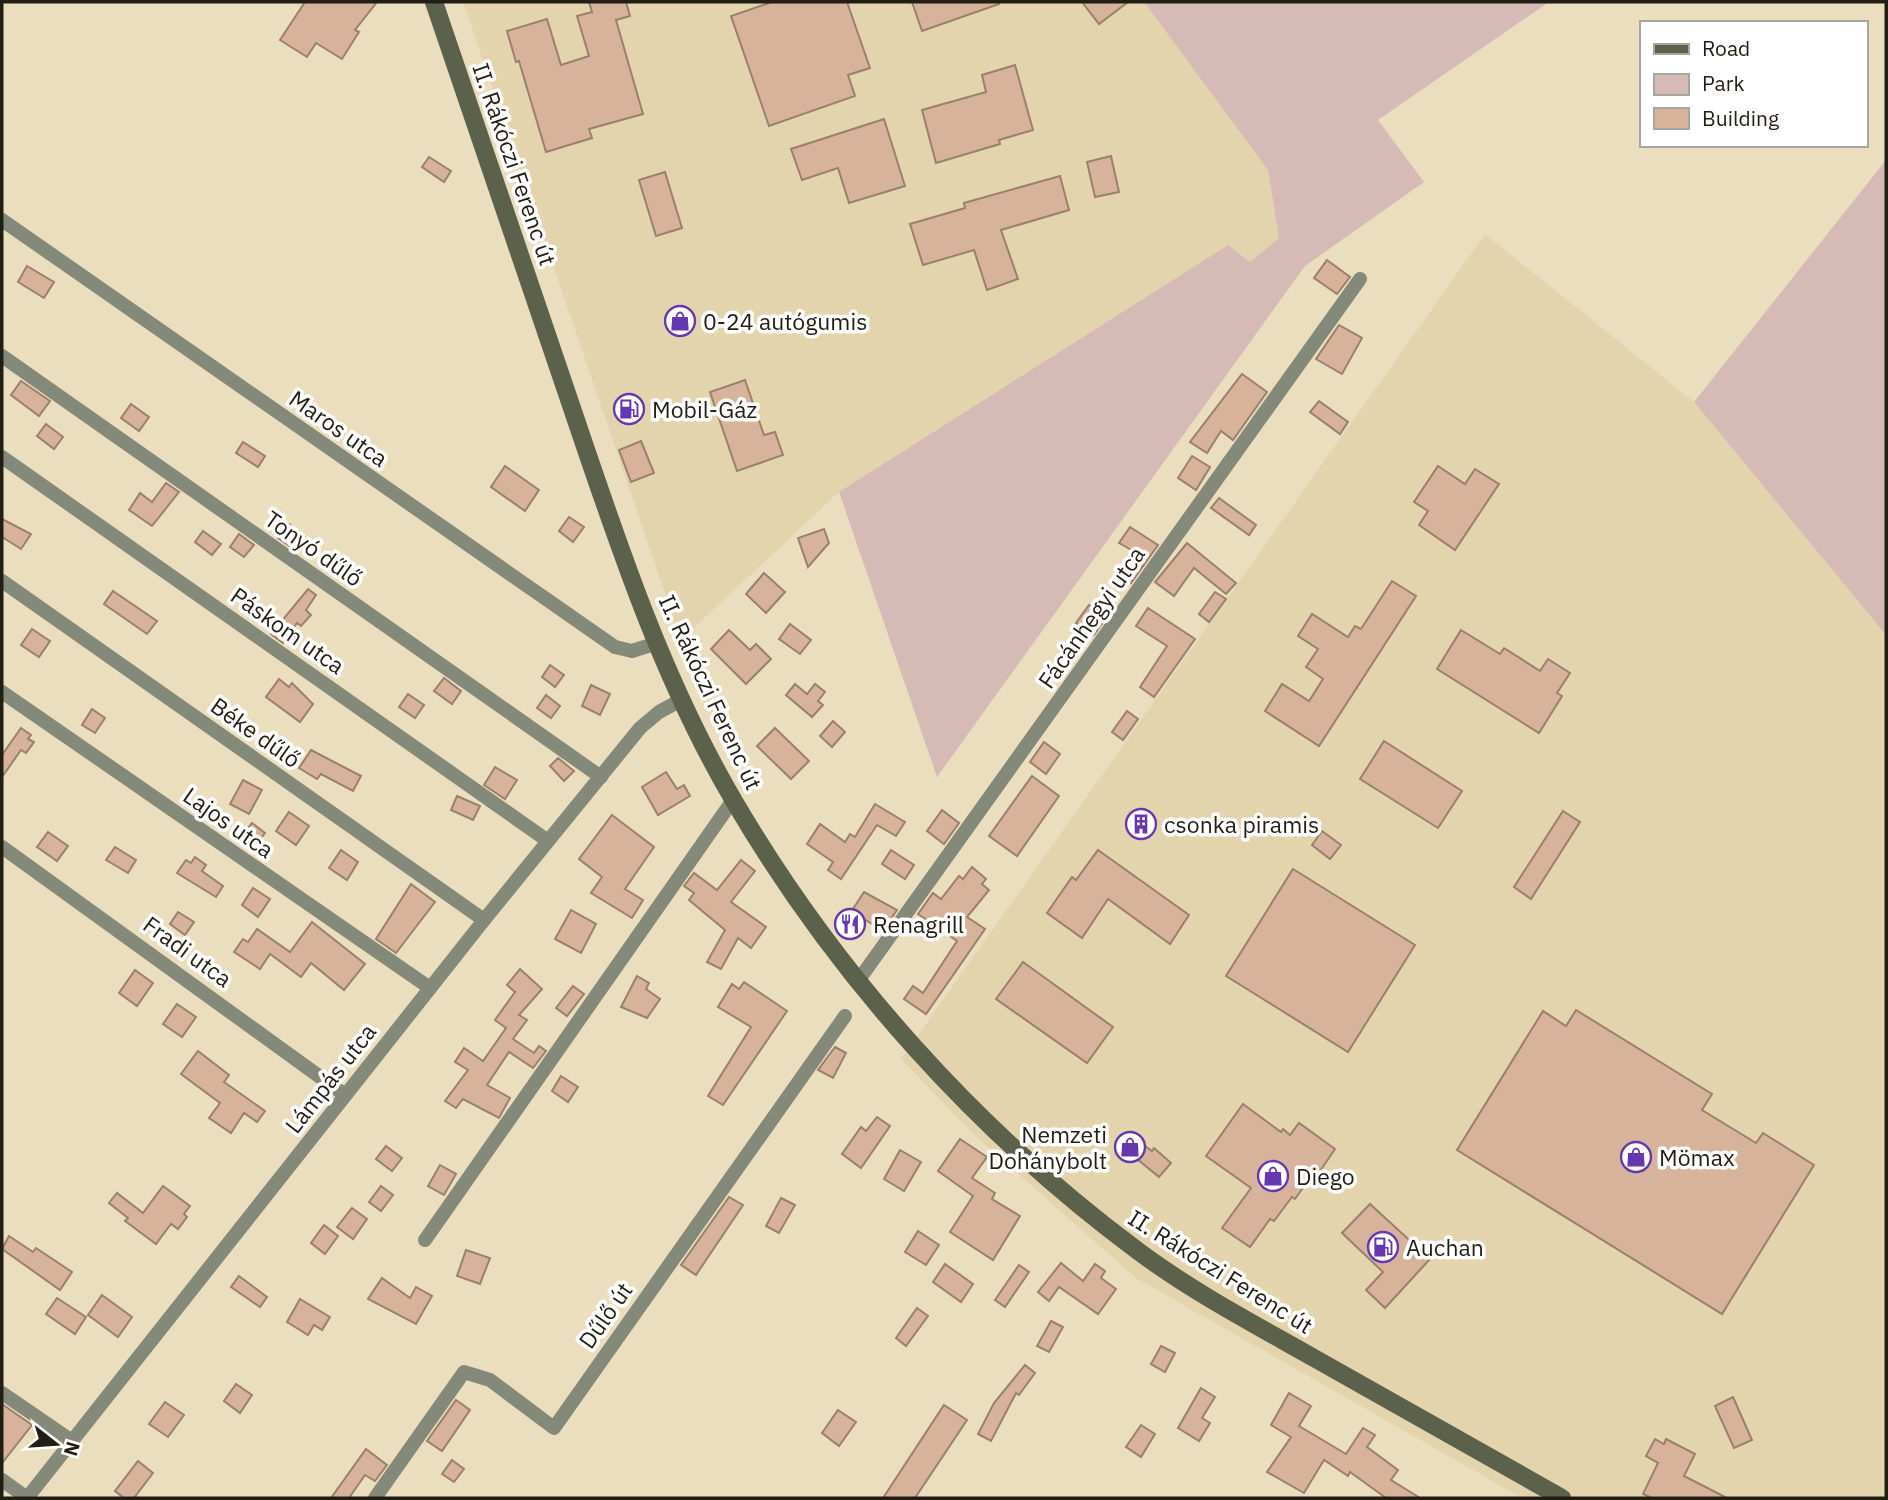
<svg xmlns="http://www.w3.org/2000/svg" width="1888" height="1500" font-family="'IBM Plex Sans',sans-serif">
  <rect width="100%" height="100%" fill="#ebdebf"/>
  <g fill="#e4d4ae">
    <polygon points="463,2 1144,2 1268,170 1279,238 1250,262 1228,245 839,492 681,640"/>
    <polygon points="1485,234 1694,402 1886,635 1886,1498 1522,1498 1136,1278 973,1134 901,1059"/>
  </g>
  <g fill="#d5bab6">
    <polygon points="1144,2 1549,2 1378,120 1424,182 1305,266 937,777 839,492 1228,245 1250,262 1279,238 1268,170"/>
    <polygon points="1886,160 1886,635 1694,402"/>
  </g>
  <g fill="#d6b39a" stroke="#9b806d" stroke-width="2">
    <polygon points="305,2 377,2 355,30 359,32 342,59 316,43 307,57 280,40"/>
    <polygon points="589,2 626,2 630,16 616,20 643,114 589,129 592,138 546,152 519,61 516,62 507,31 547,19 561,65 589,56 577,16 592,12"/>
    <polygon points="772,2 847,2 870,68 848,75 855,96 769,126 731,16"/>
    <polygon points="912,2 999,2 999,4 922,31"/>
    <polygon points="1082,2 1128,2 1099,24"/>
    <polygon points="1015,65 1033,130 999,140 1000,144 936,163 922,110 986,92 982,75"/>
    <polygon points="884,119 905,186 849,203 838,168 802,180 791,149"/>
    <polygon points="1111,156 1119,192 1095,197 1087,162"/>
    <polygon points="429,157 451,171 444,182 422,167"/>
    <polygon points="665,172 682,228 656,236 639,180"/>
    <polygon points="1060,176 1069,210 1001,230 1018,279 987,290 974,250 923,265 910,224 965,208 964,203"/>
    <polygon points="1327,260 1350,277 1337,294 1314,278"/>
    <polygon points="27,266 54,282 44,298 18,282"/>
    <polygon points="1339,325 1362,338 1342,374 1316,359"/>
    <polygon points="1242,374 1267,392 1233,440 1221,431 1207,453 1190,442"/>
    <polygon points="745,380 764,435 775,432 783,455 737,471 710,392"/>
    <polygon points="21,381 50,401 39,416 11,395"/>
    <polygon points="1319,401 1348,422 1340,434 1310,412"/>
    <polygon points="131,404 149,417 139,431 121,418"/>
    <polygon points="46,424 63,437 54,449 37,436"/>
    <polygon points="641,441 654,473 631,482 619,450"/>
    <polygon points="243,442 265,456 258,467 236,453"/>
    <polygon points="1192,456 1210,467 1196,490 1178,478"/>
    <polygon points="505,466 539,490 525,511 491,487"/>
    <polygon points="1438,466 1465,484 1475,469 1499,484 1455,550 1419,525 1428,511 1414,502"/>
    <polygon points="166,483 179,492 152,526 129,510 140,493 152,502"/>
    <polygon points="1219,498 1256,525 1249,535 1211,508"/>
    <polygon points="569,517 584,527 573,542 559,531"/>
    <polygon points="2,519 31,534 21,549 2,537"/>
    <polygon points="289,524 305,537 295,550 278,538"/>
    <polygon points="1130,527 1158,545 1131,583 1119,574 1135,552 1119,543"/>
    <polygon points="824,529 829,543 808,567 798,538"/>
    <polygon points="203,531 221,544 212,555 195,542"/>
    <polygon points="239,534 254,545 244,557 230,547"/>
    <polygon points="1187,543 1236,583 1226,594 1194,568 1174,596 1155,582"/>
    <polygon points="764,573 785,592 766,613 746,594"/>
    <polygon points="1392,581 1416,596 1319,746 1265,711 1282,684 1309,701 1323,679 1306,667 1318,649 1298,636 1312,614 1348,637 1355,626 1361,629"/>
    <polygon points="308,589 316,595 306,610 311,615 301,626 297,623 283,643 271,634"/>
    <polygon points="113,591 157,621 147,634 104,604"/>
    <polygon points="1215,592 1226,599 1209,622 1199,614"/>
    <polygon points="1089,605 1106,618 1094,635 1076,623"/>
    <polygon points="1148,608 1195,639 1154,697 1140,687 1167,646 1136,626"/>
    <polygon points="790,624 811,640 800,654 779,639"/>
    <polygon points="32,629 50,641 39,657 21,645"/>
    <polygon points="729,630 750,650 756,644 771,659 746,684 711,649"/>
    <polygon points="1461,630 1500,654 1504,648 1540,671 1548,659 1570,673 1557,693 1562,696 1539,733 1437,669"/>
    <polygon points="550,665 564,675 555,687 542,677"/>
    <polygon points="444,678 461,691 452,704 434,691"/>
    <polygon points="279,679 289,687 292,683 313,704 300,722 266,697"/>
    <polygon points="795,684 807,694 815,684 825,692 818,701 823,705 812,717 786,695"/>
    <polygon points="591,685 610,694 600,715 582,706"/>
    <polygon points="408,694 424,705 415,718 399,707"/>
    <polygon points="546,695 560,706 551,718 537,708"/>
    <polygon points="92,709 105,718 95,733 82,725"/>
    <polygon points="1127,711 1138,719 1123,740 1112,732"/>
    <polygon points="833,721 845,732 832,747 820,736"/>
    <polygon points="21,728 31,735 28,739 34,742 26,753 21,750 2,777 2,755"/>
    <polygon points="775,728 809,761 791,779 757,746"/>
    <polygon points="1384,741 1462,791 1438,828 1360,779"/>
    <polygon points="1044,742 1060,754 1046,774 1030,762"/>
    <polygon points="311,750 361,776 353,791 321,774 317,779 299,768"/>
    <polygon points="558,758 574,771 564,781 550,766"/>
    <polygon points="495,767 517,780 505,799 484,785"/>
    <polygon points="666,772 677,789 684,785 690,796 658,815 642,787"/>
    <polygon points="1032,776 1059,796 1017,856 989,836"/>
    <polygon points="243,780 262,790 249,814 230,804"/>
    <polygon points="457,796 480,806 473,820 451,810"/>
    <polygon points="875,804 905,822 896,836 877,825 841,879 828,870 833,862 807,844 820,824 845,842 850,834 855,837"/>
    <polygon points="942,810 959,823 944,844 927,831"/>
    <polygon points="1138,810 1155,822 1144,838 1127,826"/>
    <polygon points="1563,811 1580,822 1531,899 1514,887"/>
    <polygon points="289,812 309,826 296,845 276,831"/>
    <polygon points="612,815 654,847 625,889 643,900 632,918 591,893 602,877 579,859"/>
    <polygon points="252,823 265,833 253,849 240,839"/>
    <polygon points="1322,831 1341,845 1330,859 1312,845"/>
    <polygon points="48,832 68,846 57,861 37,847"/>
    <polygon points="115,847 136,860 128,873 106,860"/>
    <polygon points="341,850 358,862 347,880 329,868"/>
    <polygon points="891,850 914,865 905,879 882,864"/>
    <polygon points="1098,850 1189,915 1170,944 1108,899 1082,938 1047,913 1072,877 1076,880"/>
    <polygon points="195,857 206,865 202,871 223,886 216,897 177,873 186,860 191,863"/>
    <polygon points="741,860 755,871 731,902 766,927 751,948 738,938 721,969 707,962 725,930 689,900 694,893 684,886 694,873 717,890"/>
    <polygon points="972,867 986,879 982,884 989,890 967,917 985,929 926,1014 904,999 913,986 923,993 957,941 918,914 933,893 941,899 959,876 963,879"/>
    <polygon points="1293,869 1415,945 1348,1052 1226,976"/>
    <polygon points="411,884 435,902 396,953 376,939"/>
    <polygon points="253,888 270,899 258,917 242,905"/>
    <polygon points="864,892 897,910 883,930 851,912"/>
    <polygon points="571,910 596,924 581,953 555,939"/>
    <polygon points="178,912 194,922 185,935 170,924"/>
    <polygon points="312,922 365,964 344,990 311,963 301,977 270,954 260,969 234,952 243,939 248,942 257,929 290,952"/>
    <polygon points="1023,962 1113,1027 1087,1063 996,999"/>
    <polygon points="520,969 542,989 519,1015 527,1020 513,1039 534,1053 539,1046 546,1051 533,1068 509,1052 487,1085 510,1098 499,1118 463,1099 456,1108 445,1101 468,1070 455,1062 464,1048 483,1061 506,1028 495,1020 515,992 507,985"/>
    <polygon points="135,970 153,983 137,1006 119,993"/>
    <polygon points="637,976 649,983 646,989 660,999 647,1018 621,1007"/>
    <polygon points="744,982 787,1011 723,1105 708,1096 751,1027 718,1007 732,984 739,989"/>
    <polygon points="573,986 584,994 567,1016 556,1008"/>
    <polygon points="177,1004 196,1017 182,1037 163,1024"/>
    <polygon points="1576,1010 1712,1094 1702,1110 1756,1143 1763,1133 1814,1165 1722,1314 1457,1150 1543,1011 1566,1026"/>
    <polygon points="835,1047 846,1053 833,1078 818,1070"/>
    <polygon points="198,1051 229,1075 224,1082 265,1111 257,1122 244,1113 231,1133 209,1118 220,1103 181,1074"/>
    <polygon points="561,1076 578,1087 568,1102 552,1091"/>
    <polygon points="1243,1104 1281,1132 1283,1129 1290,1135 1299,1123 1335,1149 1316,1177 1312,1175 1295,1199 1292,1197 1274,1221 1270,1219 1250,1247 1222,1228 1251,1188 1206,1156"/>
    <polygon points="877,1117 890,1126 861,1168 842,1154 861,1127 866,1131"/>
    <polygon points="1127,1133 1152,1151 1154,1148 1171,1163 1159,1177 1119,1144"/>
    <polygon points="960,1139 987,1157 972,1178 995,1193 992,1199 1020,1216 993,1260 950,1232 973,1196 938,1171"/>
    <polygon points="386,1146 402,1158 392,1171 376,1159"/>
    <polygon points="900,1150 921,1162 904,1191 884,1179"/>
    <polygon points="440,1165 456,1174 444,1195 428,1186"/>
    <polygon points="163,1186 190,1206 184,1214 187,1217 178,1229 171,1224 156,1244 125,1221 128,1218 109,1203 117,1193 143,1213"/>
    <polygon points="381,1186 393,1195 381,1211 369,1202"/>
    <polygon points="729,1197 743,1205 696,1275 681,1265"/>
    <polygon points="781,1198 795,1205 779,1233 766,1226"/>
    <polygon points="1370,1204 1430,1259 1385,1308 1366,1290 1383,1272 1342,1233"/>
    <polygon points="352,1208 367,1219 353,1239 337,1227"/>
    <polygon points="324,1225 338,1236 325,1254 311,1243"/>
    <polygon points="918,1231 939,1245 926,1265 905,1252"/>
    <polygon points="9,1236 33,1252 36,1248 72,1272 60,1290 2,1249"/>
    <polygon points="466,1250 490,1258 480,1284 457,1276"/>
    <polygon points="1061,1263 1083,1281 1095,1264 1105,1271 1101,1278 1116,1289 1098,1314 1059,1287 1049,1301 1038,1292"/>
    <polygon points="945,1264 973,1284 961,1302 933,1282"/>
    <polygon points="1019,1265 1029,1272 1005,1307 995,1300"/>
    <polygon points="239,1276 267,1297 260,1307 231,1287"/>
    <polygon points="382,1278 410,1298 416,1287 432,1296 416,1324 368,1299"/>
    <polygon points="102,1295 132,1317 118,1337 88,1315"/>
    <polygon points="57,1298 86,1317 75,1334 46,1314"/>
    <polygon points="300,1299 330,1317 322,1330 314,1325 308,1335 287,1322"/>
    <polygon points="917,1308 928,1316 906,1346 896,1338"/>
    <polygon points="1051,1321 1063,1327 1049,1352 1037,1346"/>
    <polygon points="1161,1346 1175,1353 1165,1372 1151,1364"/>
    <polygon points="1025,1365 1035,1373 1019,1395 1016,1393 991,1441 978,1434 994,1403"/>
    <polygon points="236,1384 252,1395 240,1413 224,1401"/>
    <polygon points="1201,1388 1215,1397 1202,1418 1210,1423 1199,1441 1178,1428"/>
    <polygon points="1289,1393 1311,1406 1299,1426 1346,1454 1363,1428 1375,1435 1367,1447 1398,1470 1391,1480 1420,1498 1386,1498 1350,1472 1348,1476 1324,1460 1304,1493 1267,1472 1291,1437 1271,1425"/>
    <polygon points="1733,1397 1752,1440 1734,1448 1715,1406"/>
    <polygon points="456,1400 470,1410 442,1451 427,1441"/>
    <polygon points="165,1402 184,1415 168,1437 149,1424"/>
    <polygon points="2,1404 32,1425 2,1463"/>
    <polygon points="944,1405 967,1420 915,1498 883,1498"/>
    <polygon points="838,1410 856,1422 839,1446 822,1433"/>
    <polygon points="1141,1425 1155,1434 1141,1457 1126,1447"/>
    <polygon points="1655,1439 1664,1444 1666,1439 1695,1454 1684,1476 1727,1498 1652,1498 1643,1494 1658,1463 1646,1456"/>
    <polygon points="366,1449 387,1465 375,1481 365,1475 349,1498 331,1498"/>
    <polygon points="452,1460 464,1469 454,1482 442,1474"/>
    <polygon points="138,1461 153,1473 134,1498 124,1498 115,1491"/>
  </g>
  <g fill="none" stroke-linecap="round" stroke-linejoin="round">
    <g stroke="#858979" stroke-width="14">
      <polyline points="2,220 615,647 632,651 657,643"/>
      <polyline points="2,356 601,777"/>
      <polyline points="2,457 548,841"/>
      <polyline points="2,581 484,920"/>
      <polyline points="2,692 430,988"/>
      <polyline points="2,847 345,1095"/>
      <polyline points="858,981 1360,279"/>
      <polyline points="425,1240 733,800"/>
      <polyline points="2,1393 72,1441"/>
      <polyline points="2,1480 27,1498"/>
      <polyline points="27,1498 484,920 640,728 659,712 683,699"/>
      <polyline points="375,1498 464,1372 490,1380 554,1428 845,1016"/>
    </g>
    <path stroke="#5b614a" stroke-width="18" d="M434,2C481,141 529,281 576,420C620,550 664,682 734,801C836,975 976,1131 1138,1251C1193,1292 1254,1324 1314,1358C1397,1405 1480,1451 1562,1498"/>
  </g>
  <defs>
    <g id="shop-ring" transform="scale(1.575)"><circle r="9.5" fill="#fff" stroke="#6638b0" stroke-width="1.5"/><path d="M-5-2.5h2.3a2.7 3.5 0 0 1 5.4 0H5L5.5 6h-11ZM-1.5-2.5h3a1.5 2.3 0 0 0-3 0Z" fill="#6638b0"/></g>
    <g id="fuel-ring" transform="scale(1.575)"><circle r="9.5" fill="#fff" stroke="#6638b0" stroke-width="1.5"/><path d="M-5.5-6h7V0h2V4h1.3V-2.5L3-4.5l.8-.8L6-3V5H2.5V1h-1V6h-7ZM-4.2-4.7v3.2H.2V-4.7Z" fill="#6638b0"/></g>
    <g id="building-ring" transform="scale(1.575)"><circle r="9.5" fill="#fff" stroke="#6638b0" stroke-width="1.5"/><path d="M-4-6H4V6H1V3H-1V6H-4ZM-2.5-4.3h1.7v1.8h-1.7ZM.8-4.3h1.7v1.8H.8ZM-2.5-1h1.7V.8h-1.7ZM.8-1h1.7V.8H.8Z" fill="#6638b0"/></g>
    <g id="restaurant-ring" transform="scale(1.575)"><circle r="9.5" fill="#fff" stroke="#6638b0" stroke-width="1.5"/><path d="M-5-6h1v4h1v-4h1v4h1v-4h1v5L-1.5 .5V6h-2V.5L-5-1ZM5-6V6H3V1.5H1.5Q1.5-4 5-6Z" fill="#6638b0"/></g>
  </defs>
  <g fill-rule="evenodd">
    <use href="#shop-ring" x="680" y="321"/>
    <use href="#fuel-ring" x="629" y="409"/>
    <use href="#building-ring" x="1141" y="824"/>
    <use href="#restaurant-ring" x="850" y="924"/>
    <use href="#shop-ring" x="1130" y="1147"/>
    <use href="#shop-ring" x="1636" y="1157"/>
    <use href="#shop-ring" x="1273" y="1176"/>
    <use href="#fuel-ring" x="1383" y="1247"/>
  </g>
  <g text-anchor="middle" dominant-baseline="central" stroke-width="7" stroke-linejoin="round" paint-order="stroke">
    <g font-size="23" fill="#231e13" stroke="#fff">
      <text transform="translate(515 164) rotate(71)">II. Rákóczi Ferenc út</text>
      <text transform="translate(339 428) rotate(35)">Maros utca</text>
      <text transform="translate(314 548) rotate(35)">Tonyó dűlő</text>
      <text transform="translate(1091 617) rotate(-55)">Fácánhegyi utca</text>
      <text transform="translate(288 630) rotate(35)">Páskom utca</text>
      <text transform="translate(711 692) rotate(65)">II. Rákóczi Ferenc út</text>
      <text transform="translate(256 732) rotate(35)">Béke dűlő</text>
      <text transform="translate(229 822) rotate(35)">Lajos utca</text>
      <text transform="translate(188 951) rotate(36)">Fradi utca</text>
      <text transform="translate(330 1078) rotate(-52)">Lámpás utca</text>
      <text transform="translate(1221 1271) rotate(32)">II. Rákóczi Ferenc út</text>
      <text transform="translate(605 1315) rotate(-55)">Dűlő út</text>
    </g>
    <g font-size="23" fill="#231e13" stroke="#fff" text-anchor="start">
      <text x="703" y="321">0-24 autógumis</text>
      <text x="652" y="409">Mobil-Gáz</text>
      <text x="1164" y="824">csonka piramis</text>
      <text x="873" y="924">Renagrill</text>
      <text x="1107" y="1134" text-anchor="end">Nemzeti<tspan x="1107" dy="26">Dohánybolt</tspan></text>
      <text x="1659" y="1157">Mömax</text>
      <text x="1296" y="1176">Diego</text>
      <text x="1406" y="1247">Auchan</text>
    </g>
  </g>
  <rect width="1888" height="1500" fill="none" stroke="#231e13" stroke-width="7"/>
  <rect x="1640" y="21" width="228" height="126" fill="#ffffff" stroke="#a7a5a1" stroke-width="2"/>
  <rect x="1654" y="44" width="35" height="10" fill="#5b614a" stroke="#a7a5a1" stroke-width="2"/>
  <text x="1702" y="56" font-size="21" fill="#231e13">Road</text>
  <rect x="1654" y="74" width="35" height="21" fill="#d5bab6" stroke="#a7a5a1" stroke-width="2"/>
  <text x="1702" y="91" font-size="21" fill="#231e13">Park</text>
  <rect x="1654" y="108" width="35" height="21" fill="#d6b39a" stroke="#a7a5a1" stroke-width="2"/>
  <text x="1702" y="126" font-size="21" fill="#231e13">Building</text>
  <g transform="translate(56 1444) rotate(107)" stroke="#ffffff" stroke-width="5" paint-order="stroke">
  <path d="M0-5L12 26L0 18L-12 26Z" fill="#231e13"/>
  <text y="-10" font-size="19" font-weight="bold" text-anchor="middle" fill="#231e13">N</text>
  </g>
</svg>
